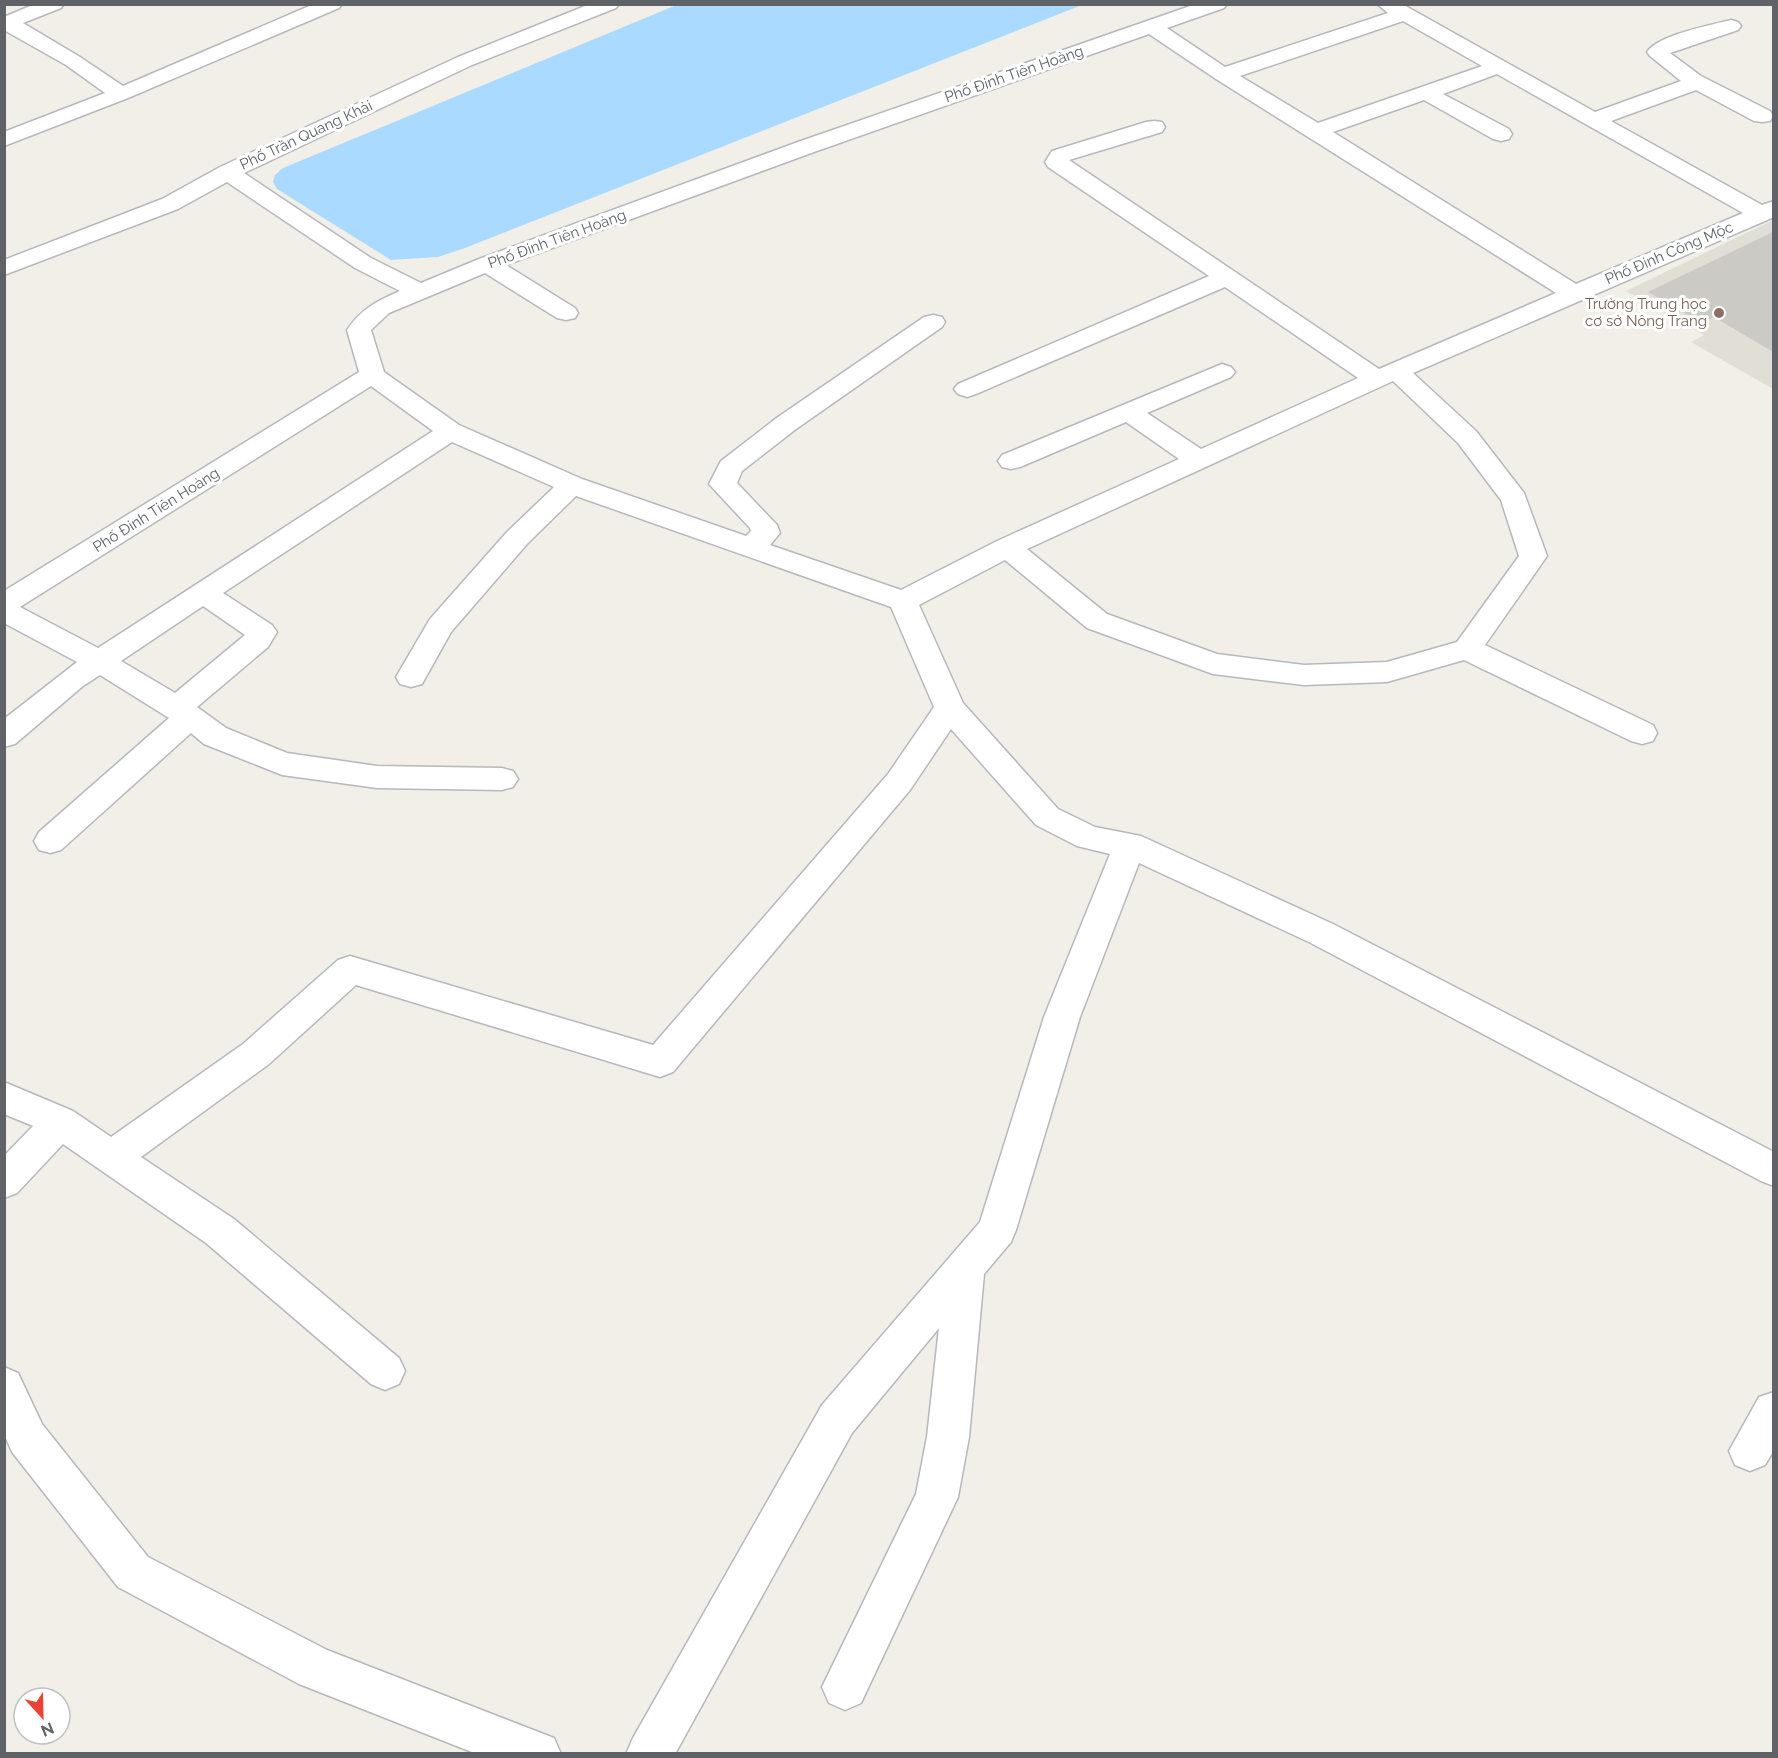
<svg xmlns="http://www.w3.org/2000/svg" width="1778" height="1758" font-family="Raleway,sans-serif">
  <rect width="100%" height="100%" fill="#f1efe8"/>
  <polygon fill="#e1ded6" points="1773,220 1773,389 1691,342 1704,335 1626,291"/>
  <polygon fill="#aadaff" points="679,4 1082,5 465,248 438,257 391,260 277,189 273,182 275,175 283,168"/>
  <polygon fill="#cccac5" points="1773,232 1773,352 1714,317 1702,323 1648,292"/>
  <g fill="none" stroke-linecap="round" stroke-linejoin="round">
    <g stroke="#b5b8bc" stroke-width="3">
      <g id="minor">
        <polygon points="35,4 64,4 61,8 23,23 80,57 123,86 314,4 342,4 339,8 128,98 4,146 4,132 105,93 66,65 4,30 4,17"/>
        <path d="M590,4H619L616,8L472,65L244,173L371,258L421,283L479,259L798,142L1196,4H1227L1224,8L1167,28L1225,67L1388,13L1377,4H1402L1595,112L1681,81L1650,56L1647,52C1658,35 1711,25 1731,20L1738,22L1741,26L1738,30L1670,53L1701,76L1770,111L1773,116L1770,121L1762,122L1754,121L1696,90L1611,121L1762,205L1774,201V217L1413,373L1476,431L1524,493L1547,556L1485,645L1653,725L1657,733L1653,741L1642,744L1631,741L1464,660L1387,682L1304,685L1213,674L1087,628L1005,560L919,605L963,703L1058,809L1095,827L1141,836L1333,924L1774,1152V1186L1761,1181L1309,942L1139,863L1080,1017L1016,1230L1011,1242L984,1274L969,1437L958,1497L861,1703L845,1710L829,1703L822,1687L916,1494L927,1437L939,1328L852,1433L675,1754H626L633,1738L822,1405L980,1222L1044,1017L1110,854L1077,846L1036,825L951,729L910,790L673,1072L660,1077L356,985L269,1064L141,1157L234,1219L399,1358L405,1371L399,1384L385,1390L371,1384L206,1243L63,1144L17,1193L4,1198V1156L33,1126L4,1114V1082L73,1111L111,1137L243,1044L338,960L350,956L653,1045L888,774L934,707L891,607L576,496L527,544L451,632L422,684L411,687L400,684L396,677L430,619L507,532L554,487L452,442L223,593L272,625L277,632L268,647L197,707L226,728L287,753L377,766L502,768L513,771L518,779L513,787L502,790L377,788L282,775L204,744L191,733L61,850L50,853L39,850L34,841L39,832L169,718L100,675L83,686L15,744L4,747V719L77,662L4,623V591L359,372L347,330C361,309 377,301 400,291L355,268L227,182L178,209L4,275V260L162,199L220,167L458,57ZM1403,21L1482,66L1318,123L1240,76ZM1149,34L1216,79L1556,293L1379,369L1069,160L1162,132L1165,127L1162,122L1154,121L1146,122L1052,151L1045,162L1048,167L1209,276L958,384L954,389L958,394L967,397L976,394L1225,287L1358,378L1201,449L1147,413L1231,377L1235,372L1231,367L1222,364L1002,455L998,461L1002,467L1011,469L1020,467L1126,422L1179,459L997,541L901,590L770,545L780,533L777,525L737,483L742,471L796,429L942,327L945,322L942,317L933,315L924,317L778,417L721,461L709,484L750,528L751,531L746,536L582,479L459,425L384,372L371,330L389,313L485,273L557,318L566,320L575,318L578,313L575,308L506,265L814,152ZM1497,74L1743,213L1576,284L1333,132L1424,100L1493,139L1501,141L1509,139L1512,134L1509,129L1443,94ZM1393,381L1458,443L1501,500L1519,556L1457,642L1387,662L1304,665L1217,654L1107,614L1027,549ZM371,386L433,431L98,648L20,607ZM203,606L245,635L175,693L121,661Z"/>
        <polygon points="4,1367 18,1373 42,1424 148,1557 327,1650 554,1738 561,1754 477,1754 299,1684 118,1587 12,1452 4,1434"/>
        <polygon points="1774,1392 1774,1450 1765,1465 1750,1471 1735,1465 1729,1451 1759,1397"/>
      </g>
    </g>
    <use href="#minor" fill="#fff" fill-rule="evenodd"/>
  </g>
  <circle fill="#8d6e63" stroke="#fff" stroke-width="2" cx="1719" cy="313" r="6"/>
  <g text-anchor="middle" dominant-baseline="central" stroke-width="6" stroke-linejoin="round" paint-order="stroke">
    <g font-size="15" fill="#5f6368" stroke="#fff">
      <text transform="translate(1014 74) rotate(-19)">Phố Đinh Tiên Hoàng</text>
      <text transform="translate(306 135) rotate(-25)">Phố Trần Quang Khải</text>
      <text transform="translate(557 239) rotate(-20)">Phố Đinh Tiên Hoàng</text>
      <text transform="translate(1669 253) rotate(-23)">Phố Đinh Công Mộc</text>
      <text transform="translate(156 510) rotate(-32)">Phố Đinh Tiên Hoàng</text>
    </g>
    <g font-size="15" fill="#785e54" stroke="#fff" text-anchor="end">
      <text x="1707" y="304">Trường Trung học<tspan x="1707" dy="17">cơ sở Nông Trang</tspan></text>
    </g>
  </g>
  <rect width="1778" height="1758" fill="none" stroke="#5f6368" stroke-width="12"/>
  <g transform="translate(42 1716) rotate(158)"><circle r="28" fill="#ffffff" stroke="#bfc1c3" stroke-width="1.5"/>
  <path d="M0-4.5L10 22L0 15L-10 22Z" fill="#ea4335"/>
  <text y="-9" font-size="16" font-weight="bold" text-anchor="middle" fill="#5f6368">N</text>
  </g>
</svg>
